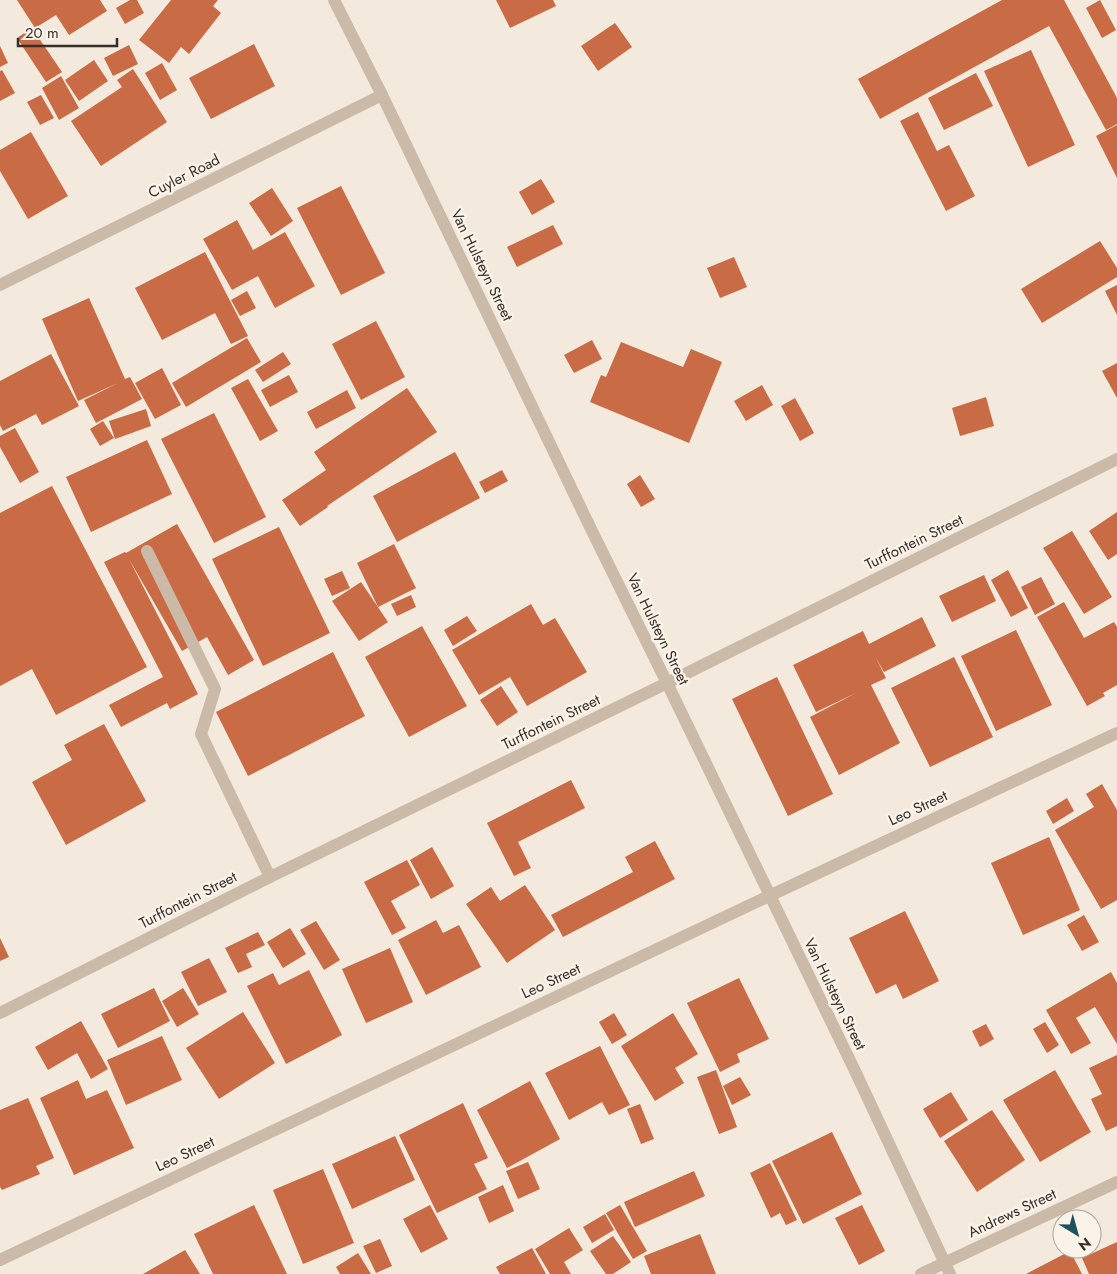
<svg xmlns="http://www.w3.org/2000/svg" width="1117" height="1274" font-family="Jost,sans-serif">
  <rect width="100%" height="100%" fill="#f3e9dc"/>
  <g fill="#c96b44">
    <polygon points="17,0 100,0 107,11 69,35 56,15 35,28"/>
    <polygon points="130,0 137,0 144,13 125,24 116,8"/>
    <polygon points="171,0 218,0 213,6 221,13 189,54 181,47 169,63 139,40"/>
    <polygon points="496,0 553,0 556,6 510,28"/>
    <polygon points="1002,0 1064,0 1117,98 1117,124 1106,130 1049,26 880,119 858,79"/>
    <polygon points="1100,0 1116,30 1102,38 1086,8"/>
    <polygon points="615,23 632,47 598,71 581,46"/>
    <polygon points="32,28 62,72 46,82 17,38"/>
    <polygon points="254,44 275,86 211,119 189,78"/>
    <polygon points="129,45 138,64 113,76 104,58"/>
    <polygon points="0,46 8,63 0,67"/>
    <polygon points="1031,50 1075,145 1028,167 984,71"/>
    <polygon points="94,60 108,81 79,101 65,80"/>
    <polygon points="162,63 177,90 160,100 145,73"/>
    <polygon points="133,69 167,122 101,166 71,121 122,87 117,80"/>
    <polygon points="2,70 15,93 0,101 0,71"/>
    <polygon points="976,73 993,106 944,130 928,98"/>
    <polygon points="61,76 79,108 59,120 42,88"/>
    <polygon points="41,95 54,118 40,125 27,102"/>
    <polygon points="918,112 937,151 949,145 975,196 946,211 900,121"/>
    <polygon points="1117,125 1117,178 1096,136"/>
    <polygon points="31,132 68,196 28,219 0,171 0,150"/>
    <polygon points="541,179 555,202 532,215 519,192"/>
    <polygon points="341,186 385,273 341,295 297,208"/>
    <polygon points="272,188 293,221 271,236 249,203"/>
    <polygon points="237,220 253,250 285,232 315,286 275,308 258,276 232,290 203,239"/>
    <polygon points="553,225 563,244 517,267 507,247"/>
    <polygon points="1100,241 1117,268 1117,277 1042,323 1021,289"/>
    <polygon points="205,252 248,336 231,344 215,313 162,340 135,288"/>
    <polygon points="734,257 747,287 720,298 707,268"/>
    <polygon points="1117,285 1117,315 1105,291"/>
    <polygon points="247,291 256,308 240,316 231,300"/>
    <polygon points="89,298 125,379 130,377 142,399 96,423 84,400 118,383 78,401 42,319"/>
    <polygon points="376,321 405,377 361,400 332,344"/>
    <polygon points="247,338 261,362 186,407 172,383"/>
    <polygon points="592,340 602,359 574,373 564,355"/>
    <polygon points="621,342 683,367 691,349 722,362 689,443 590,402 601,375 606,377"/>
    <polygon points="283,352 291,364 263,382 255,370"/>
    <polygon points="51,354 79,406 42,425 36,414 3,431 0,425 0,381"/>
    <polygon points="1117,363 1117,398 1102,371"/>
    <polygon points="162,368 181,405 155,419 135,383"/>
    <polygon points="289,375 298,392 270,407 261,390"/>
    <polygon points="248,379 278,431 260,441 231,388"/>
    <polygon points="762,385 773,405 746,421 734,401"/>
    <polygon points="407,388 437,432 327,506 328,507 300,526 282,500 326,470 314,452"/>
    <polygon points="347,390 356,408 316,429 307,412"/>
    <polygon points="986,397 994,426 960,436 952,408"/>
    <polygon points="795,398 814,433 800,441 781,406"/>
    <polygon points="146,409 151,426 115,439 109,421"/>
    <polygon points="214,413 266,517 214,543 161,439"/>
    <polygon points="103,421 114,438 100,446 90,429"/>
    <polygon points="15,428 39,472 20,483 0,447 0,436"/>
    <polygon points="147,440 172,494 91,532 66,477"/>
    <polygon points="455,452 480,498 397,542 373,496"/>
    <polygon points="502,470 508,481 485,493 479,482"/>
    <polygon points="640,475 655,499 641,507 627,484"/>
    <polygon points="52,486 147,667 56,715 32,669 0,686 0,513"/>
    <polygon points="1117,512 1117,554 1108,560 1089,531"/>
    <polygon points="177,524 254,660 228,675 207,637 182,651 129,559 198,694 170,709 167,703 121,727 109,705 163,677 104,562 125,552 126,553"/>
    <polygon points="279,527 330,633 263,666 212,559"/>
    <polygon points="1072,531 1112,597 1084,614 1043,548"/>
    <polygon points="394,544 416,588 378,607 357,563"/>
    <polygon points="1008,570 1028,608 1011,617 991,580"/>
    <polygon points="342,571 350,588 332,596 324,579"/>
    <polygon points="984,575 996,601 952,622 939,596"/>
    <polygon points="1041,577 1055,604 1035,615 1021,587"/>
    <polygon points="361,582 388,622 359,641 332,601"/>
    <polygon points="411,595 416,607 397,616 391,604"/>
    <polygon points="1064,602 1084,638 1114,622 1117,627 1117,685 1103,693 1105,696 1087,706 1037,617"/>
    <polygon points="531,604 543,625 555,618 587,672 527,706 510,677 479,695 452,650"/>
    <polygon points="467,616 477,631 453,646 444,630"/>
    <polygon points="922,617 936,646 884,672 876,658 886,678 871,685 900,743 839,775 810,717 856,693 816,712 793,665 863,631 869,644"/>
    <polygon points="422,626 467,706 409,737 365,657"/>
    <polygon points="1016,630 1052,705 996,731 961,656"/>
    <polygon points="333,652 365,716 248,776 216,712"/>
    <polygon points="954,657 993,737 930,767 891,688"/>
    <polygon points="777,677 833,794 788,816 732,699"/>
    <polygon points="501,686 518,712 497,726 480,700"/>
    <polygon points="104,724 146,801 66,845 32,782 72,760 64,745"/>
    <polygon points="571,780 585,808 518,842 531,868 514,876 487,823"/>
    <polygon points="1102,784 1117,810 1117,900 1101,909 1055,830 1094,807 1086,794"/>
    <polygon points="1067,798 1074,811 1053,824 1046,811"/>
    <polygon points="1049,837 1080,910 1023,935 991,863"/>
    <polygon points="655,841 675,879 563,937 551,915 633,872 625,857"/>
    <polygon points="432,847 454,886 431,899 410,860"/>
    <polygon points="407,860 420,885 391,901 406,928 392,935 364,882"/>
    <polygon points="525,885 555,930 507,963 466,904 491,887 500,901"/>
    <polygon points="905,911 939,981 903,999 896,984 876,994 849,938"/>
    <polygon points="1084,915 1099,942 1082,951 1067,925"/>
    <polygon points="436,920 443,933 459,925 481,967 426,995 398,940"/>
    <polygon points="316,921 340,960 324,970 300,930"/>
    <polygon points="290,928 306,954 283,968 267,942"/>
    <polygon points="258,932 265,945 246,954 252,967 238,973 225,948"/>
    <polygon points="0,938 9,957 0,961"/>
    <polygon points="390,948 413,1002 366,1023 342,969"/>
    <polygon points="209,958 227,992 198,1006 181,972"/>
    <polygon points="309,970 342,1035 286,1064 247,986 273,973 279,985"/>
    <polygon points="1111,972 1117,983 1117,1044 1095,1007 1076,1018 1091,1043 1071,1054 1046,1010"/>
    <polygon points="739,978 769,1039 737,1054 740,1062 720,1072 687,1003"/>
    <polygon points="154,988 170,1021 118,1048 101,1014"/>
    <polygon points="183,988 199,1014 177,1027 162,1001"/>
    <polygon points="243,1012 275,1063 219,1099 186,1048"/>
    <polygon points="614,1013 627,1035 612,1044 599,1022"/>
    <polygon points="673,1013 698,1054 675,1068 684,1083 655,1101 621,1046"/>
    <polygon points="81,1021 108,1069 91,1079 77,1053 48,1070 35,1047"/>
    <polygon points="1045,1022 1059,1045 1047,1053 1033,1029"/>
    <polygon points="986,1024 994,1039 980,1047 972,1031"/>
    <polygon points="162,1036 182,1080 126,1105 107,1060"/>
    <polygon points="600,1046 630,1105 609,1115 602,1102 569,1120 545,1073"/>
    <polygon points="1117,1055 1117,1126 1106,1131 1091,1099 1102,1094 1089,1068"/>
    <polygon points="716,1070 737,1127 719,1134 697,1077"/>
    <polygon points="1055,1070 1091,1132 1040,1162 1003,1100"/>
    <polygon points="740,1077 751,1095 732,1105 723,1086"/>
    <polygon points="78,1080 86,1099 107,1090 134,1148 74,1175 40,1098"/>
    <polygon points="530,1081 560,1139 507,1168 477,1110"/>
    <polygon points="951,1092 968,1120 940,1138 923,1109"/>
    <polygon points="28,1098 54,1158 36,1166 40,1174 2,1190 0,1187 0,1110"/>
    <polygon points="463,1103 488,1158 474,1164 487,1189 437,1213 399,1135"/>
    <polygon points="640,1104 654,1139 641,1144 627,1109"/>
    <polygon points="992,1110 1025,1160 977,1192 944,1141"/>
    <polygon points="832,1132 862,1194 803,1224 772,1161"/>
    <polygon points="395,1136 415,1180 352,1209 332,1164"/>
    <polygon points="528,1162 540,1189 518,1199 506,1171"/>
    <polygon points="770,1163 797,1220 786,1225 780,1213 771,1218 750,1173"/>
    <polygon points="323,1169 354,1243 303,1264 273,1190"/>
    <polygon points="694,1171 705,1196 635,1227 624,1202"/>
    <polygon points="503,1185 514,1211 489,1223 478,1197"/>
    <polygon points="254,1205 287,1274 213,1274 194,1234"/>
    <polygon points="430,1205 448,1239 421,1253 403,1219"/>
    <polygon points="620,1205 647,1251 633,1259 606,1213"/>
    <polygon points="862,1205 885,1251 859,1265 835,1218"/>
    <polygon points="605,1214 614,1230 592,1243 583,1227"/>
    <polygon points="569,1228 583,1250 564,1262 571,1274 550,1274 535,1249"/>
    <polygon points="700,1234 716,1274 651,1274 644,1256"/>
    <polygon points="613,1236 631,1262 613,1274 606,1274 590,1251"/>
    <polygon points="380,1239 392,1266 376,1273 363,1246"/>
    <polygon points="1117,1242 1117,1274 1089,1274 1082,1258"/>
    <polygon points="532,1248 546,1274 500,1274 496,1267"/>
    <polygon points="185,1250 200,1274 143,1274"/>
    <polygon points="1070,1251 1082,1274 1026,1274"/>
    <polygon points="358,1253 371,1274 340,1274 336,1267"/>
  </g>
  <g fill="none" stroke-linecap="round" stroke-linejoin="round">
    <g stroke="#cbbaa8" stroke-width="12">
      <polyline points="334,0 382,95 591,529 667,683 856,1073 950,1274"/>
      <polyline points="0,285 382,95"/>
      <polyline points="147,551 215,689 201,734 270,877"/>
      <polyline points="0,1013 270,877 667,683 1117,459"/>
      <polyline points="0,1260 769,896 1117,733"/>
      <polyline points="921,1274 1117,1182"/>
    </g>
  </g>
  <g text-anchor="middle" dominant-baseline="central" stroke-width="5" stroke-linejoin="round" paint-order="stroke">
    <g font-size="15" fill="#382e28" stroke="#faf3e9">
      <text transform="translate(184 176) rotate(-27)">Cuyler Road</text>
      <text transform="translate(482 265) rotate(64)">Van Hulsteyn Street</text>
      <text transform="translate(914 542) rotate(-26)">Turffontein Street</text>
      <text transform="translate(658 629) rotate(64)">Van Hulsteyn Street</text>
      <text transform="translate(551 722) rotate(-26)">Turffontein Street</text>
      <text transform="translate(918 808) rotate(-25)">Leo Street</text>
      <text transform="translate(188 900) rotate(-27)">Turffontein Street</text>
      <text transform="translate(551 981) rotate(-25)">Leo Street</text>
      <text transform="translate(835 994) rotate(64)">Van Hulsteyn Street</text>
      <text transform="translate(185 1154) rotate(-25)">Leo Street</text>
      <text transform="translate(1012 1213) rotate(-25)">Andrews Street</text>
    </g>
  </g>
  <g transform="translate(1077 1234) rotate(143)"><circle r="24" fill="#faf3e9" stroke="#aca49c"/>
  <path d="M0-4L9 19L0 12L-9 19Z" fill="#1d545b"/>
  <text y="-8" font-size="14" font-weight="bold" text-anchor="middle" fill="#382e28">N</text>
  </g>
  <path d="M18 38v8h99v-8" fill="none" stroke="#382e28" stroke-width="2.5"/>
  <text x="25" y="38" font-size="15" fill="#382e28" stroke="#faf3e9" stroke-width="4" paint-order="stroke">20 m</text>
</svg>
